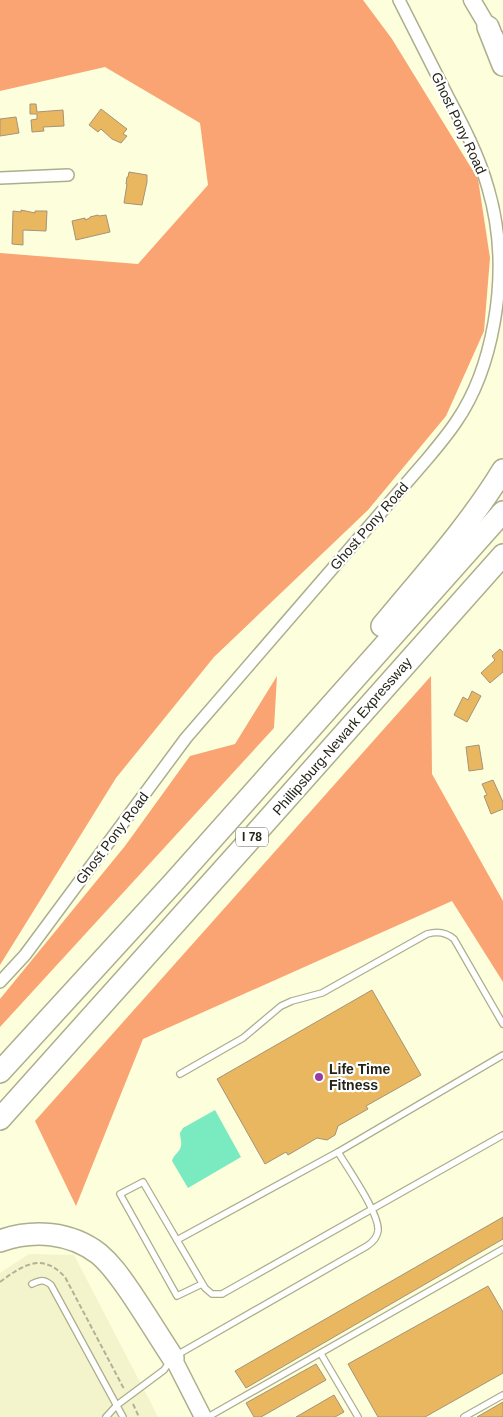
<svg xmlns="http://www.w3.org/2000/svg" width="503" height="1417" font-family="Helvetica,sans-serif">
  <rect width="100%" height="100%" fill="#fdfedc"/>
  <polygon fill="#f3f4cb" points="29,1254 74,1255 158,1417 0,1417 0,1273"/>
  <g fill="#f9a472">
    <polygon points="0,0 363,0 392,39 478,179 490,258 484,331 446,416 368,510 214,657 116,778 0,965 0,253 138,264 208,185 200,123 105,67 0,91"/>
    <polygon points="277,676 274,728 0,1027 0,999 125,846 190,756 235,744"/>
    <polygon points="431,676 432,774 503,901 503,982 452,901 143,1039 76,1206 35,1121"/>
  </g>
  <path fill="#7aeac1" d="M215,1110L241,1157L188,1188L172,1161C174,1154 180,1152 181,1146C182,1142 180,1137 180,1133L183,1128Z"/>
  <g fill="#e9b760" stroke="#a59377">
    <polygon points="30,104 36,104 37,112 63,110 64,126 43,127 44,131 32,132 31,120 37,119 37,114 30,114"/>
    <polygon points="101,109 127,129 123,134 127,136 121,143 112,139 101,129 98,132 89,125"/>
    <polygon points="16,117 19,133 0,136 0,119"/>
    <polygon points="129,172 147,175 147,182 142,205 124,203 127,184 126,184 127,177 128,177"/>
    <polygon points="21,210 35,213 35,211 47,211 46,231 23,230 23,245 12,244 13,211 21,212"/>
    <polygon points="98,215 99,216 106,215 110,232 76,240 72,221 85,218 85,220 90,218 90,217"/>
    <polygon points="500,649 503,652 503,672 490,683 481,673 495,660 492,656"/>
    <polygon points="472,691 481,696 467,722 454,715 463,697 468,700"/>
    <polygon points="479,745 483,769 469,771 466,747"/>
    <polygon points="493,780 503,802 503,809 491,814 484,796 487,795 482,784"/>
    <polygon points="372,990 421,1075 366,1106 368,1109 338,1126 335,1135 327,1140 317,1138 288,1155 286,1152 265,1164 217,1079"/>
    <polygon points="503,1217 503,1239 246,1388 235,1371"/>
    <polygon points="488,1286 503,1312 503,1373 425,1417 378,1417 348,1364"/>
    <polygon points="316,1364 326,1380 261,1417 254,1417 246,1403"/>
    <polygon points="334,1395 344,1412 335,1417 296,1417"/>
    <polygon points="503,1402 503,1417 477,1417"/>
  </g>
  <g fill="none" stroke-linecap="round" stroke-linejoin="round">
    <g stroke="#adae8e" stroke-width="8">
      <g id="lane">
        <path d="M180,1074L243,1038L281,1006L292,1001L322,993L427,934C437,931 446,932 454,939L503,1024"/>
        <polyline points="177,1240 338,1152 503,1055"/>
        <path d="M32,1284C40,1280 44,1279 51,1285L123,1417"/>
        <polyline points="202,1284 177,1296 120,1194 143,1182 205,1288 212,1294 222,1294 503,1135"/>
        <polyline points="321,1354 358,1417"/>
        <path d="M177,1355L367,1246C373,1242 377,1238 378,1231C380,1214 348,1169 338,1152"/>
        <polyline points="106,1417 117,1405 164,1370 170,1361"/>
        <polyline points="208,1417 503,1249"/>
        <polyline points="464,1417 503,1395"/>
      </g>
    </g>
    <g stroke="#adae8e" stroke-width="14">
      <g id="street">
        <polyline points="0,178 68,175"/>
        <path d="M0,982L25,955L186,738L428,458C438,446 448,434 456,422C476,393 488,357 494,323C502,278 501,232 488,188C479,156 463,125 447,95C431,63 415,32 399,0"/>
      </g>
    </g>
    <g stroke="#adae8e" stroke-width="19">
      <g id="secondary">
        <polyline points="472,0 488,27 495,37"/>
        <polyline points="173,1358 203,1417"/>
      </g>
    </g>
    <g stroke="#adae8e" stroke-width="24">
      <g id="highway">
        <polyline points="488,27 503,65"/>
        <path d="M382,626C424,575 469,526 503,470"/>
        <polyline points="0,1072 173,883 503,512"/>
        <polyline points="0,1119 264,824 503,555"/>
        <path d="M0,1241C33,1229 71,1232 99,1254C111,1264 120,1277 129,1290C144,1312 158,1335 173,1358"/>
      </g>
    </g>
    <g stroke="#b0b197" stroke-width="2" stroke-dasharray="5 2.5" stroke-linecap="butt">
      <path d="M0,1282C23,1265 42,1252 65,1277L124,1389"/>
      <polyline points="133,1404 139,1417"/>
    </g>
    <use href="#lane" stroke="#fff" stroke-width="5.5"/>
    <use href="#street" stroke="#fff" stroke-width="11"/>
    <use href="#secondary" stroke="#fff" stroke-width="16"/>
    <use href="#highway" stroke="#fff" stroke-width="21"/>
  </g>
  <circle fill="#993ca5" stroke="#fff" stroke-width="2" cx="319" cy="1077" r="5"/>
  <g text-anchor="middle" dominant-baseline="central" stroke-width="4.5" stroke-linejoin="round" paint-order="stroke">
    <rect fill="#fff" stroke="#66665d" stroke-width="1" x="236" y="827.5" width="32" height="19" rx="4"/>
    <g font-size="12" font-weight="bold" fill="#242418">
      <text x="252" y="837">I 78</text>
    </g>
    <g font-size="14" fill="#242418" stroke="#fff">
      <text transform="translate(459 123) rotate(65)">Ghost Pony Road</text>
      <text transform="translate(369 526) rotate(-49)">Ghost Pony Road</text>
      <text transform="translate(342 736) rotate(-49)">Phillipsburg-Newark Expressway</text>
      <text transform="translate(112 838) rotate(-53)">Ghost Pony Road</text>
    </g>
    <g font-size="14" font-weight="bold" fill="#242418" stroke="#fff" text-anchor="start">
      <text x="329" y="1069">Life Time<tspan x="329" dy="16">Fitness</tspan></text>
    </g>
  </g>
</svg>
